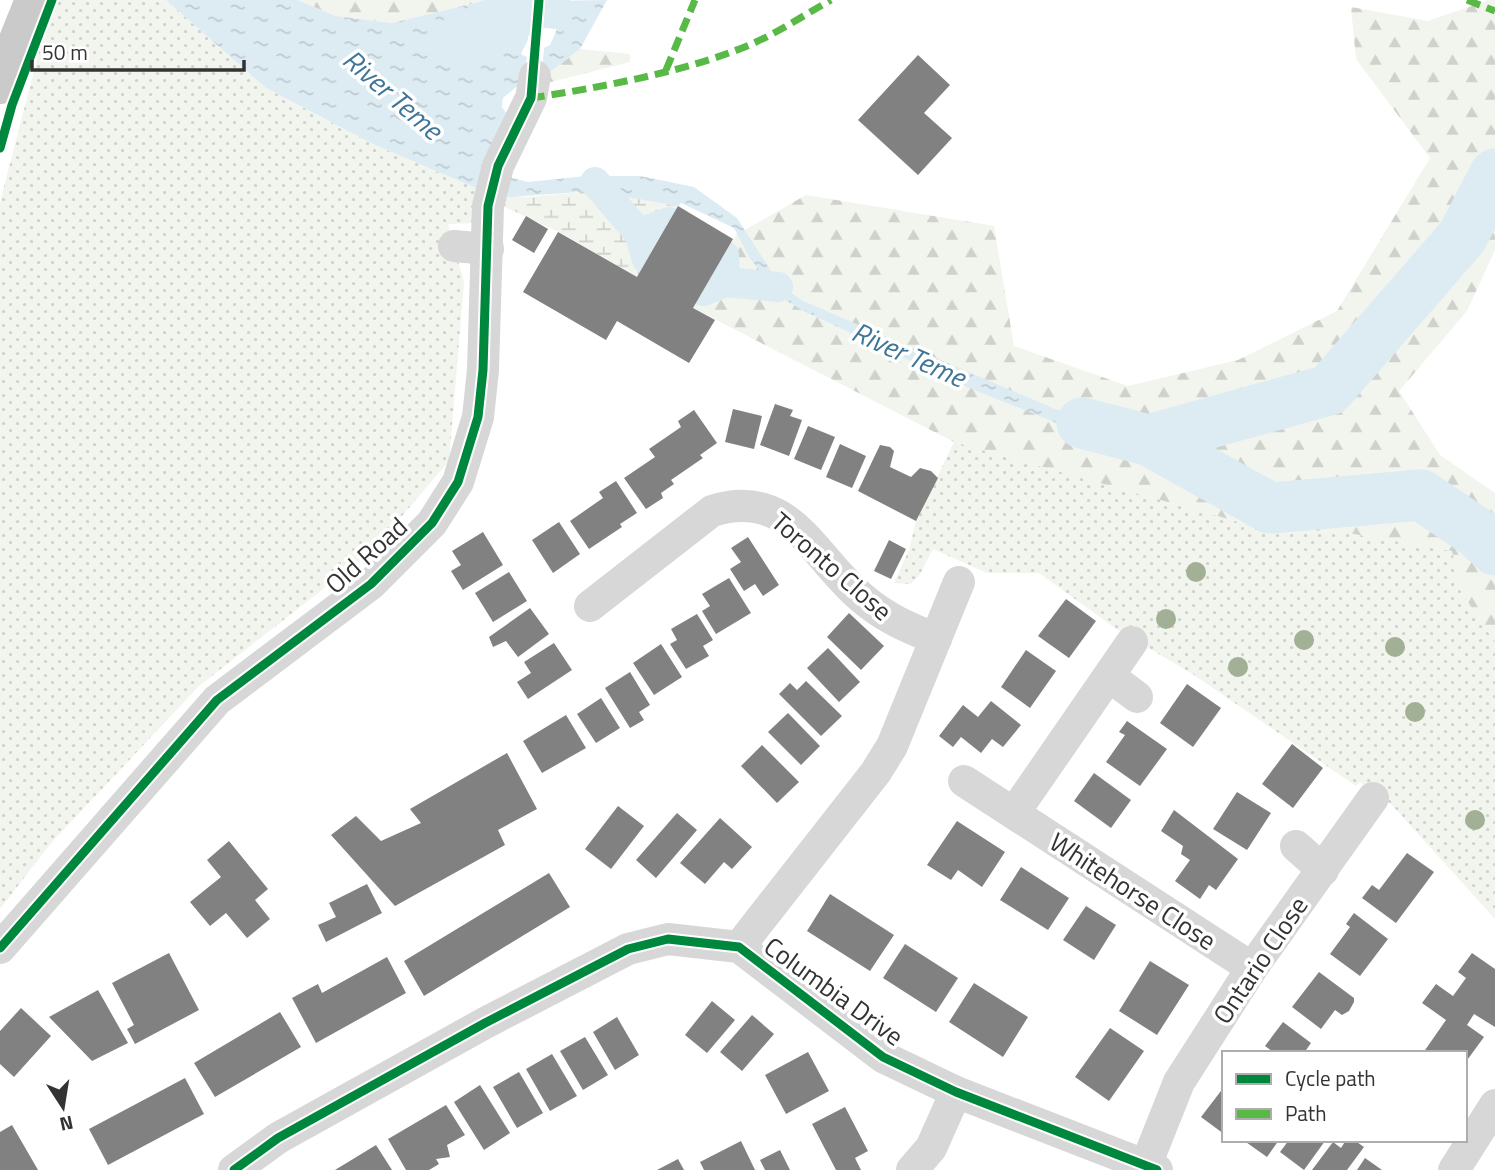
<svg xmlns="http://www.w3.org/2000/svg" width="1495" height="1170" font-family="'Titillium Web',sans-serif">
  <defs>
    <pattern id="grass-dots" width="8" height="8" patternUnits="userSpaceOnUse" patternTransform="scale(1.75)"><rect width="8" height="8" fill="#f1f5ed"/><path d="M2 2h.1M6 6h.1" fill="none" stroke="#cfd2cc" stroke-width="1.8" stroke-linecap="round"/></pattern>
    <pattern id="forest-firs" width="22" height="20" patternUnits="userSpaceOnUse" patternTransform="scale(1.75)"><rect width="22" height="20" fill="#f1f5ed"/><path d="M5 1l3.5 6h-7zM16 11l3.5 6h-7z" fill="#cfd2cc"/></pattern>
    <pattern id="wetland-marsh" width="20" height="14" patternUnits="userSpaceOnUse" patternTransform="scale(1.75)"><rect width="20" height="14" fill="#f1f5ed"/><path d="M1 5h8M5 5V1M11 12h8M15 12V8" fill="none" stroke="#cfd2cc"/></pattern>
    <pattern id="water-ripples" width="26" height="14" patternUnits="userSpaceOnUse" patternTransform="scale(1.75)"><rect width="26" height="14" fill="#ddebf3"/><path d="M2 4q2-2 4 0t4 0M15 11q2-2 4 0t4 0" fill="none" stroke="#becad1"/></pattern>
  </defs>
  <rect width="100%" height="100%" fill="#fff"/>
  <g fill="url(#grass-dots)">
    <polygon points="58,0 166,0 266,88 375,145 483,191 474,223 448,224 464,282 449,461 372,551 199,686 52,842 0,909 0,202 47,21"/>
    <polygon points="954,442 1246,524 1354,534 1453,551 1461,592 1495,642 1495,919 1391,804 1360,782 1356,786 1191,673 1115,628 1039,573 987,573 933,549 919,576 910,584 894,583 909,550 916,521"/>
  </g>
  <g fill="url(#forest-firs)">
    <polygon points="297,0 487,0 392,23 336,16"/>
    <polygon points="1489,0 1495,0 1495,250 1467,311 1399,391 1440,455 1495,493 1495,642 1461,592 1452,551 1354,534 1246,524 954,442 693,308 736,235 806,195 994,226 1014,346 1128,386 1238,360 1337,311 1430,158 1356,59 1351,7 1428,21"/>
    <polygon points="580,49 630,54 630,62 543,84 541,79"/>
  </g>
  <polygon fill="url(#wetland-marsh)" points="592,191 678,206 637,277 559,232 498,204 500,195 528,197"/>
  <g fill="url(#water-ripples)">
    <polygon points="166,0 297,0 336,16 392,23 487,0 526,0 522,11 530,15 528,40 521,54 527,57 524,81 503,98 502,107 510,118 483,191 375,145 266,88"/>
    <polygon points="607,0 580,49 541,79 544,47 556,30 545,28 547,1"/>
    <polygon points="505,176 528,182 586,176 640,176 694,187 737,218 780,285 803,301 1055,409 1150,432 1147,445 1064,426 955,382 802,310 785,300 767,280 749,257 734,228 681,203 678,206 592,191 511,197 500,195"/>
  </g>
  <g fill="#fff">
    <polygon points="526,0 530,0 526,10 534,15 531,41 525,52 531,56 528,82 522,90 506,100 506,106 513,116 510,118 502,107 503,98 524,81 527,57 521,54 528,40 530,16 522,12"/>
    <polygon points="544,0 549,0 545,28 557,29 550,45 544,48 541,79 538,79 541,47 548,42 552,32 542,29"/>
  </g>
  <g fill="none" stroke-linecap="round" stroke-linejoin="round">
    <g stroke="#ddebf3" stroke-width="30">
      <polyline points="595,182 639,233 647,259"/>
      <polyline points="639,233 669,222"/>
      <polyline points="724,255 725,282"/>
      <polyline points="703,291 725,282 778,287"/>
    </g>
    <g stroke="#ddebf3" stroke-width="51">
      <polyline points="459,40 545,0"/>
      <polyline points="1082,423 1148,440 1329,390 1462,237 1495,174"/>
      <polyline points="1148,440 1270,508 1421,495 1476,532 1495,550"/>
    </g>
  </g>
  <g fill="#818181">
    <polygon points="918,55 950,85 924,113 952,138 918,175 858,120"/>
    <polygon points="678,206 733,239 693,308 715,320 689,363 617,321 606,340 523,292 558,232 637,277"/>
    <polygon points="526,216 548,229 534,253 512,240"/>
    <polygon points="775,404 793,410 790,416 802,420 789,456 760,445"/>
    <polygon points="733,409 762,416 754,449 725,442"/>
    <polygon points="694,410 717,443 700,455 703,458 671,480 674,484 661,493 663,498 646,509 624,478 655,457 649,449 681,427 678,421"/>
    <polygon points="808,426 835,437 821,470 794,459"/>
    <polygon points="840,444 866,456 852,488 826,477"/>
    <polygon points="880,445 890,447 894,451 890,467 911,477 920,468 931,471 938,478 916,521 858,491"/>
    <polygon points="616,481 637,513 620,524 622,527 589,549 570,521 603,498 599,492"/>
    <polygon points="559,522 580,554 553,573 532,540"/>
    <polygon points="483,532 503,565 463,590 451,571 461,565 452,551"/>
    <polygon points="748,537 779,585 763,596 755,584 744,591 730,569 741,562 731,548"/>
    <polygon points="889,540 906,549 891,579 874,571"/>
    <polygon points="509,572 527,601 493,622 475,593"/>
    <polygon points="729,578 751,613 716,634 702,611 710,606 702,594"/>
    <polygon points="1066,599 1096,621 1069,658 1038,636"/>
    <polygon points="530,608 549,634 518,657 506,641 493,647 489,637"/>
    <polygon points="849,613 884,646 861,670 827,637"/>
    <polygon points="697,614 713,640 703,646 709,656 686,669 670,644 677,640 671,629"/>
    <polygon points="554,643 572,670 528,699 517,682 531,673 524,662"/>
    <polygon points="661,644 682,677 654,695 633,663"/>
    <polygon points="828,648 860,682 839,702 807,668"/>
    <polygon points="1026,650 1056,671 1030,708 1001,687"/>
    <polygon points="630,672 650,705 639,712 644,720 630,728 605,688"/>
    <polygon points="806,681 842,716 821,736 779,694 790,683 797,690"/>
    <polygon points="1187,684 1221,708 1193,747 1160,723"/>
    <polygon points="601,698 620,728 596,743 577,714"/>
    <polygon points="991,701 1021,725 1003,747 992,739 981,753 961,737 953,747 939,736 963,705 978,717"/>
    <polygon points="788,713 820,746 801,765 768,732"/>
    <polygon points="566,715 586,748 542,773 523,741"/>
    <polygon points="1127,721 1167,749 1140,786 1106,762 1125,735 1119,732"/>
    <polygon points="1292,744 1323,768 1293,808 1262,784"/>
    <polygon points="762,745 799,782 777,803 741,766"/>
    <polygon points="507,753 537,809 498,830 505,845 395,906 331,835 356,816 381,841 421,823 410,809"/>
    <polygon points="1094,773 1131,800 1111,828 1074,801"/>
    <polygon points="1237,792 1271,813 1247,850 1213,829"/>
    <polygon points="618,806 644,826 611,869 585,849"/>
    <polygon points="1174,810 1238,859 1216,890 1209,885 1200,899 1175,881 1190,860 1181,854 1183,846 1161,831"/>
    <polygon points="677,813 697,830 656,878 636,860"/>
    <polygon points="720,818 752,847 732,869 724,862 705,884 680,863"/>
    <polygon points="957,821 1005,852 982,887 958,870 951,880 927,865"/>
    <polygon points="229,841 268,889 255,900 270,919 247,938 226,913 210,926 190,902 221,877 207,860"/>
    <polygon points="1407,853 1434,872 1396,923 1362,898 1372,885 1379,890"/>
    <polygon points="1021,867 1069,898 1048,930 1000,900"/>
    <polygon points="549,873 570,907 424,996 404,961"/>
    <polygon points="367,884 382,913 326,942 318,925 336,917 329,903"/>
    <polygon points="830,894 894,935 870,971 807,931"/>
    <polygon points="1086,906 1116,925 1094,960 1063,940"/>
    <polygon points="1354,913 1388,939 1360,976 1330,954 1350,927 1346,924"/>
    <polygon points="905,944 958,978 936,1012 883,978"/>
    <polygon points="169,953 199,1010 135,1044 127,1029 134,1025 112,983"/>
    <polygon points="1472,953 1495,969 1495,1027 1474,1014 1467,1025 1484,1037 1465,1063 1465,1053 1423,1053 1446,1020 1422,1003 1436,984 1453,996 1466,978 1458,972"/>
    <polygon points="387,957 406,993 316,1043 292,998 318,984 322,993"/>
    <polygon points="1150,961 1189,985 1157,1035 1119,1011"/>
    <polygon points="1319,972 1354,998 1354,1002 1349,1011 1342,1015 1335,1010 1321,1029 1292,1007"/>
    <polygon points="974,983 1028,1017 1003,1057 949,1022"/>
    <polygon points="98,990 128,1043 92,1061 49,1017"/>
    <polygon points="712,1001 735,1020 707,1053 685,1035"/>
    <polygon points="21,1008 51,1036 14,1077 0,1064 0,1031"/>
    <polygon points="280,1012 301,1047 215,1097 194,1063"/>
    <polygon points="752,1015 774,1034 742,1071 720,1052"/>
    <polygon points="617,1017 639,1055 615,1070 593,1032"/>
    <polygon points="1283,1022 1311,1043 1304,1053 1275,1053 1265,1046"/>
    <polygon points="1110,1028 1144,1051 1109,1101 1075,1077"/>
    <polygon points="585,1037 608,1075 583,1090 560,1051"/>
    <polygon points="808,1052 829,1091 786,1114 765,1075"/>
    <polygon points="552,1054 577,1096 550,1111 526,1069"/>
    <polygon points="519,1072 543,1113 517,1128 493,1087"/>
    <polygon points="185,1078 204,1114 108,1165 89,1129"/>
    <polygon points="480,1085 510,1133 484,1150 454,1102"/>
    <polygon points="1224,1087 1224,1134 1201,1117"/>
    <polygon points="446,1105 465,1135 447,1145 450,1157 436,1159 439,1164 429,1170 406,1170 388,1139"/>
    <polygon points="845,1107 868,1151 855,1158 861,1170 836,1170 812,1124"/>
    <polygon points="12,1125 38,1170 0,1170 0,1132"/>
    <polygon points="1243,1140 1279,1140 1267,1157"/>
    <polygon points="1289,1140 1324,1140 1325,1141 1304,1170 1280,1152"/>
    <polygon points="1346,1140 1354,1140 1364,1147 1347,1170 1312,1170 1333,1142 1341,1148"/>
    <polygon points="741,1141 755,1170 704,1170 700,1162"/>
    <polygon points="376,1145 392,1170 335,1170"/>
    <polygon points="780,1150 790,1170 765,1170 760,1160"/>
    <polygon points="1365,1158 1382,1170 1357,1170"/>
    <polygon points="678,1159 684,1170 657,1170"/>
  </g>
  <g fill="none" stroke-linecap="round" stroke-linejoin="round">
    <g stroke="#d7d7d7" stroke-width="32">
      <polyline points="454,246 488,249"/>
      <path d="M590,606L712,511C790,486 812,556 862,598C885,618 909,628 936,639"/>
      <polyline points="1109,676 1137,697"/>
      <polyline points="964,781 1252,968"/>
      <polyline points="1014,813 1132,642"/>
      <polyline points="1296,846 1323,870"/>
      <polyline points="739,947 876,772 892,746 959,582"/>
      <polyline points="0,948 217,700 371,584 432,523 458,482 478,417 483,370 488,206 498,166 531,98 535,76"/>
      <polyline points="1146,1165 1179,1082 1252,968 1373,798"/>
      <polyline points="234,1170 278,1138 485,1023 628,949 668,939 739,947 883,1057 956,1092 1157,1170"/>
      <polyline points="912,1170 931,1148 956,1092"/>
      <polyline points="1454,1170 1495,1105"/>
    </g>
    <polyline stroke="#cacaca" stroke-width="38" points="0,85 34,0"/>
    <g stroke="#58b947" stroke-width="7" stroke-dasharray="14 7" stroke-linecap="butt">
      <polyline points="1467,0 1495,11"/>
      <polyline points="666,70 695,0"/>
      <path d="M531,98C598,88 695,70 756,42C782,30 806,14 831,0"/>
    </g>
    <g stroke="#fff" stroke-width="13">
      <g id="cycleway">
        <polyline points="0,148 12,105 52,0"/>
        <polyline points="0,948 217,700 371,584 432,523 458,482 478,417 483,370 488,206 498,166 531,98 539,0"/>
        <polyline points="234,1170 278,1138 485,1023 628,949 668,939 739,947 883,1057 956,1092 1157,1170"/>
      </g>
    </g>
    <use href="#cycleway" stroke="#00873e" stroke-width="9"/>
  </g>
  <g fill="#a2b095">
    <circle cx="1196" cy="572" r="10"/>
    <circle cx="1166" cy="619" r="10"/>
    <circle cx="1304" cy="640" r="10"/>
    <circle cx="1395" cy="647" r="10"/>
    <circle cx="1238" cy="667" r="10"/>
    <circle cx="1415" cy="712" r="10"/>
    <circle cx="1475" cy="820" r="10"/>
  </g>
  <g text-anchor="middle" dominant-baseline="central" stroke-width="7" stroke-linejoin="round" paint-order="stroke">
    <g font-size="26" fill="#333" stroke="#fff">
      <text transform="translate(366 555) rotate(-42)">Old Road</text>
      <text transform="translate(832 566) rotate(41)">Toronto Close</text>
      <text transform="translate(1133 891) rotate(33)">Whitehorse Close</text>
      <text transform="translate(1260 960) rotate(-56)">Ontario Close</text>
      <text transform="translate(834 991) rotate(36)">Columbia Drive</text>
    </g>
    <g font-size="28" font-style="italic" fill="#3f7597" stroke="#fff">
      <text transform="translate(393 94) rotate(41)">River Teme</text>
      <text transform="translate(909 354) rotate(24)">River Teme</text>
    </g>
  </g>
  <rect x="1222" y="1051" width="245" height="91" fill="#ffffff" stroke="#adadad" stroke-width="2"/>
  <rect x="1236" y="1074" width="35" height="10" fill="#00873e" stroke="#adadad" stroke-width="2"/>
  <text x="1285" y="1086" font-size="21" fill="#333333">Cycle path</text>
  <rect x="1236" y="1109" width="35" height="10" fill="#58b947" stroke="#adadad" stroke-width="2"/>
  <text x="1285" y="1121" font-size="21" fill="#333333">Path</text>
  <g transform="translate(63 1107) rotate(168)" stroke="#ffffff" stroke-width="5" paint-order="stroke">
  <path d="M0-5L12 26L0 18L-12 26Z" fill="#333333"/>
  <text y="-10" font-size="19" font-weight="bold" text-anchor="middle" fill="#333333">N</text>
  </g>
  <path d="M32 60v10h212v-10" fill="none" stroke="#333333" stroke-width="3.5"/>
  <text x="42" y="60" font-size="21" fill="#333333" stroke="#ffffff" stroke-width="5" paint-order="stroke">50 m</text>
</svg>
